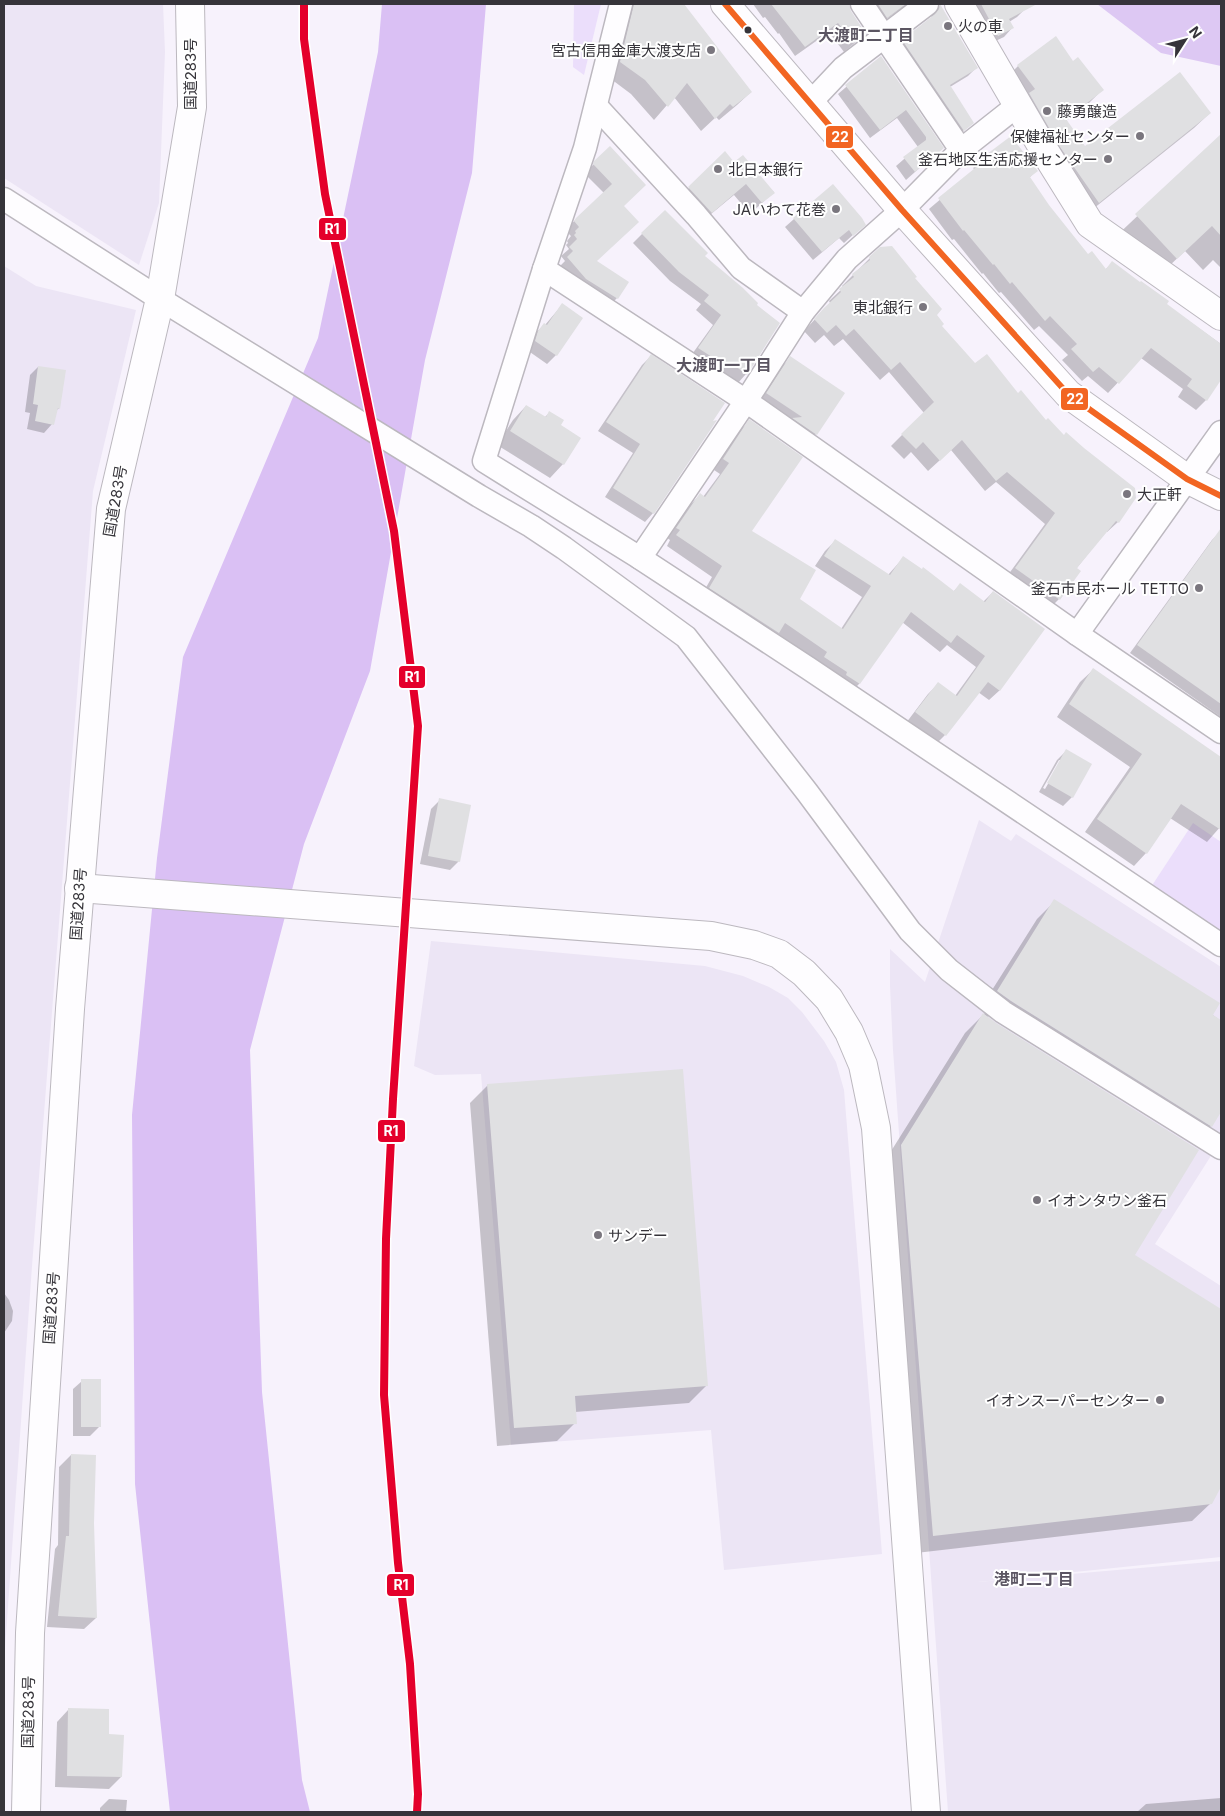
<svg xmlns="http://www.w3.org/2000/svg" width="1225" height="1816" font-family="Inter,'Noto Sans JP',sans-serif">
  <rect width="100%" height="100%" fill="#f7f2fc"/>
  <g fill="#ece5f5">
    <polygon points="4,4 163,4 165,52 159,203 139,265 4,178"/>
    <polygon points="4,266 36,286 136,310 93,491 32,1266 4,1663"/>
    <polygon points="979,820 1011,841 1016,834 1221,967 1221,1140 1155,1244 1221,1286 1221,1557 978,1582 1221,1561 1221,1812 948,1812 893,1050 890,986 890,949 925,982"/>
    <polygon points="431,941 705,966 743,976 769,987 788,998 802,1012 824,1041 836,1062 844,1090 882,1554 724,1570 711,1430 511,1445 481,1074 435,1075 414,1066"/>
  </g>
  <g fill="#ebdefb">
    <polygon points="574,4 601,4 584,75 573,67"/>
    <polygon points="1193,823 1221,842 1221,934 1151,887"/>
  </g>
  <polygon fill="#ddc8f3" points="1097,4 1221,4 1221,66 1161,53"/>
  <polygon fill="#dac0f4" points="382,4 486,4 472,173 425,360 370,671 304,844 250,1050 262,1392 302,1780 310,1812 170,1812 135,1484 132,1115 157,858 183,657 318,338 378,52"/>
  <g fill="#0003" fill-rule="evenodd">
    <polygon points="622,4 682,4 751,92 737,105 719,120 716,117 701,131 674,97 654,120 631,94 607,76"/>
    <polygon points="753,4 848,4 850,12 865,34 844,52 829,32 795,56 779,33 778,34 765,17 763,18"/>
    <polygon points="860,4 907,4 877,26"/>
    <polygon points="968,4 1024,4 1026,8 1017,17 1009,22 1012,28 1004,37 989,44"/>
    <polygon points="940,6 976,68 968,76 950,87 972,123 955,138 895,49 931,19 932,13"/>
    <polygon points="881,57 942,148 906,180 896,166 918,147 897,118 870,138 838,94"/>
    <polygon points="1073,62 1102,90 1087,105 1066,121 1085,148 1210,113 1194,128 1083,217 1003,81 1018,66"/>
    <polygon points="1011,137 1036,171 1029,178 1048,206 1087,256 1105,270 1112,263 1165,304 1221,344 1221,377 1206,400 1196,410 1178,397 1183,389 1141,358 1108,393 1088,376 1082,381 1062,360 1068,355 1039,326 1034,330 1001,292 999,293 983,273 982,274 954,239 952,240 929,209 975,170 973,168 983,158"/>
    <polygon points="1221,137 1221,268 1213,260 1203,270 1185,251 1150,284 1111,241"/>
    <polygon points="610,148 622,206 595,261 617,298 608,307 559,267 565,261 561,256 569,249 566,245 568,243 567,241 571,236 566,231 567,228 604,193 585,174 586,172"/>
    <polygon points="725,153 734,163 774,192 750,214 734,195 699,224 677,200"/>
    <polygon points="665,211 703,256 746,374 738,383 721,371 717,374 690,357 713,325 696,310 701,304 670,281 633,243"/>
    <polygon points="794,219 861,219 855,233 844,243 839,238 813,260 785,227"/>
    <polygon points="880,248 914,279 940,326 1118,522 1107,532 1106,531 1076,569 1059,599 1048,610 1005,579 1045,524 996,482 985,491 951,450 928,471 911,452 904,459 891,446 924,413 889,372 880,380 843,339 834,346 824,335 815,343 804,331 830,303 829,301 843,288 842,286"/>
    <polygon points="562,305 582,318 556,355 547,364 527,350 535,333 545,325"/>
    <polygon points="651,356 653,513 645,522 605,497 633,453 598,431 642,365"/>
    <polygon points="791,358 816,434 807,443 759,403 782,366"/>
    <polygon points="38,367 59,408 55,412 52,424 44,433 27,429 30,413 25,412 30,375"/>
    <polygon points="526,406 544,418 550,412 563,464 550,478 497,445 513,420"/>
    <polygon points="750,421 750,531 798,599 841,629 862,597 815,566 825,551 835,541 888,575 903,558 953,592 960,585 983,602 993,592 1000,690 989,700 978,692 945,735 935,745 906,723 928,694 938,684 955,696 976,667 947,645 940,652 902,622 859,684 849,694 700,598 712,577 667,546 670,540 667,538 690,505 700,495 703,497 720,474 714,470 739,431"/>
    <polygon points="1220,532 1221,533 1221,717 1130,653 1212,540"/>
    <polygon points="1093,670 1221,759 1221,826 1207,842 1170,818 1146,853 1134,866 1085,832 1130,767 1057,717 1080,682"/>
    <path d="M1066,751L1072,797L1063,806L1039,792L1057,760ZM1059,760H1062L1045,789L1043,788Z"/>
    <polygon points="440,800 459,861 450,870 420,864 431,809"/>
    <polygon points="1055,901 1221,1021 1221,1110 1211,1126 1193,1144 988,1016 987,1018 1133,1256 1221,1310 1221,1484 1211,1503 1192,1521 916,1553 883,1164 965,1033 985,1013 980,1009 1037,919"/>
    <polygon points="488,1085 707,1385 689,1403 575,1412 575,1423 557,1441 497,1446 470,1103"/>
    <polygon points="4,1293 9,1300 13,1311 12,1321 4,1333"/>
    <polygon points="82,1381 99,1427 90,1436 73,1436 73,1389"/>
    <polygon points="71,1455 93,1523 96,1618 84,1629 47,1627 55,1549 58,1545 59,1467"/>
    <polygon points="69,1709 108,1736 121,1777 109,1789 55,1787 57,1722"/>
    <polygon points="1221,1798 1221,1812 1137,1812 1146,1804"/>
    <polygon points="109,1799 127,1800 126,1812 100,1812 100,1808"/>
  </g>
  <g fill="#e0e0e2">
    <polygon points="634,4 684,4 752,92 733,107 730,104 715,119 687,83 668,107 645,80 620,62"/>
    <polygon points="771,4 849,4 851,11 866,34 854,43 838,23 805,47"/>
    <polygon points="878,4 906,4 887,18"/>
    <polygon points="940,4 978,68 950,85 974,123 964,131 902,40 935,14 939,9"/>
    <polygon points="981,4 1037,4 1009,19 1014,28 998,36"/>
    <polygon points="1056,36 1073,61 1078,57 1104,90 1066,119 1085,146 1180,72 1211,113 1099,203 1060,147 1029,93 1035,89 1017,65"/>
    <polygon points="881,56 944,148 915,172 903,157 926,140 926,137 906,110 880,130 845,85"/>
    <polygon points="1221,134 1221,236 1212,226 1177,259 1135,214"/>
    <polygon points="1011,136 1038,171 1030,177 1049,205 1088,254 1092,251 1106,269 1112,261 1140,282 1141,281 1169,301 1167,304 1221,344 1221,380 1207,401 1187,386 1192,379 1151,348 1119,384 1099,367 1093,372 1071,349 1077,344 1050,316 1045,321 1012,282 1010,284 994,264 993,265 964,230 963,231 938,198 985,160 983,157"/>
    <polygon points="610,146 646,185 624,206 639,222 597,261 629,282 618,299 586,279 567,257 573,251 569,247 577,239 574,235 576,233 575,231 579,227 574,221 576,218 612,184 593,164 594,161"/>
    <polygon points="725,151 734,162 743,155 775,193 762,203 746,184 712,213 688,187"/>
    <polygon points="833,184 862,218 866,225 853,236 849,230 822,252 793,218"/>
    <polygon points="665,210 708,253 705,256 743,288 758,303 757,305 780,323 747,375 730,362 726,366 698,348 721,315 704,301 709,295 679,272 641,233"/>
    <polygon points="892,246 917,277 915,278 942,309 937,315 944,324 942,326 975,363 987,354 1018,393 1021,390 1046,420 1048,418 1064,435 1066,432 1084,448 1135,488 1136,498 1119,523 1116,521 1077,568 1081,571 1060,600 1015,568 1055,513 1007,472 996,481 962,440 940,461 923,442 916,449 901,434 934,402 900,362 891,370 854,329 846,336 836,325 827,333 814,319 824,308 841,292 839,289 854,277 852,274 870,260 869,257 880,247"/>
    <polygon points="562,303 583,318 557,356 535,341 538,331 544,323 547,325"/>
    <polygon points="651,354 725,403 713,421 717,420 654,514 613,488 640,444 606,422"/>
    <polygon points="790,356 845,393 817,435 792,418 802,417 766,393"/>
    <polygon points="38,366 66,370 60,409 58,408 54,425 35,421 38,405 33,404"/>
    <polygon points="526,405 546,417 549,411 564,420 561,425 581,438 564,465 510,431"/>
    <polygon points="749,419 803,457 752,531 816,570 800,599 843,629 871,586 824,556 835,539 890,575 903,556 922,569 923,567 954,591 960,583 985,602 993,591 1045,629 1000,691 988,682 946,736 915,712 938,682 957,696 985,656 957,635 951,643 911,612 860,684 846,675 847,672 824,657 827,652 785,623 779,633 709,588 722,566 676,535 680,530 676,528 700,493 705,497 729,463 723,459"/>
    <polygon points="1221,528 1221,704 1137,645"/>
    <polygon points="1093,668 1221,757 1221,830 1181,804 1147,854 1097,819 1142,754 1069,704"/>
    <polygon points="1066,749 1092,764 1073,798 1047,783"/>
    <polygon points="439,798 471,805 460,862 428,856"/>
    <polygon points="1054,899 1220,1003 1213,1015 1221,1020 1221,1112 1212,1127 1011,1001 997,991"/>
    <polygon points="983,1013 996,1023 1199,1150 1135,1255 1221,1309 1221,1487 1212,1504 933,1536 901,1145"/>
    <polygon points="683,1069 708,1386 575,1396 577,1424 514,1428 487,1084"/>
    <rect x="81" y="1379" width="20" height="48"/>
    <polygon points="71,1454 96,1455 94,1523 97,1618 58,1616 66,1536 69,1536"/>
    <polygon points="68,1708 109,1709 109,1734 124,1735 122,1777 67,1776"/>
  </g>
  <g fill="none" stroke-linecap="round" stroke-linejoin="round">
    <g stroke="#bcb8bf" stroke-width="25">
      <g id="minor">
        <polyline points="621,4 585,148 544,269 484,461 640,558 808,668 1221,945"/>
        <polyline points="862,4 961,150"/>
        <polyline points="810,103 843,68 927,4"/>
        <polyline points="596,106 696,215 741,268 803,312"/>
        <polyline points="4,199 160,299 479,496 531,526 564,548 686,637 807,792 910,931 949,970 1003,1012 1221,1148"/>
        <polyline points="544,269 746,401 1077,634 1221,732"/>
        <polyline points="640,558 746,401 803,312 847,259 902,210 961,150 1018,105"/>
        <polyline points="1077,634 1221,432"/>
      </g>
    </g>
    <g stroke="#bcb8bf" stroke-width="30">
      <g id="tertiary">
        <polyline points="959,4 1047,155 1090,224 1221,316"/>
        <polyline points="79,888 711,936 754,945 779,954 804,973 829,999 849,1032 863,1065 876,1128 926,1812"/>
      </g>
    </g>
    <g stroke="#bcb8bf" stroke-width="30">
      <polyline id="primary" points="725,4 902,210 1068,394 1187,479 1221,496"/>
    </g>
    <g stroke="#bcb8bf" stroke-width="30">
      <polyline id="trunk" points="26,1812 30,1633 70,1009 111,509 160,299 192,107 190,4"/>
    </g>
    <use href="#minor" stroke="#fefdff" stroke-width="22"/>
    <use href="#tertiary" stroke="#fefdff" stroke-width="28"/>
    <use href="#primary" stroke="#fefdff" stroke-width="28"/>
    <use href="#trunk" stroke="#fefdff" stroke-width="28"/>
    <g stroke="#fff" stroke-width="10">
      <polyline id="bus-1" points="725,4 902,210 1068,394 1187,479 1221,496"/>
    </g>
    <use href="#bus-1" stroke="#f26522" stroke-width="6"/>
    <g stroke="#fff" stroke-width="11">
      <polyline id="rail-1" points="304,4 304,39 325,194 394,531 418,726 393,1099 386,1239 384,1395 398,1563 410,1664 418,1794 417,1812"/>
    </g>
    <use href="#rail-1" stroke="#e4002b" stroke-width="8"/>
  </g>
  <g fill="#7a767e" stroke="#fff" stroke-width="2">
    <circle cx="948" cy="26" r="5"/>
    <circle cx="711" cy="50" r="5"/>
    <circle cx="1047" cy="111" r="5"/>
    <circle cx="1140" cy="136" r="5"/>
    <circle cx="1108" cy="159" r="5"/>
    <circle cx="718" cy="169" r="5"/>
    <circle cx="836" cy="209" r="5"/>
    <circle cx="923" cy="307" r="5"/>
    <circle cx="1127" cy="494" r="5"/>
    <circle cx="1199" cy="588" r="5"/>
    <circle cx="1037" cy="1200" r="5"/>
    <circle cx="598" cy="1235" r="5"/>
    <circle cx="1160" cy="1400" r="5"/>
  </g>
  <circle fill="#36343a" stroke="#fff" stroke-width="2" cx="748" cy="30" r="4.5"/>
  <g text-anchor="middle" dominant-baseline="central" stroke-width="4" stroke-linejoin="round" paint-order="stroke">
    <g font-size="15" fill="#36343a" stroke="#fff" text-anchor="end">
      <text x="958" y="26" text-anchor="start">火の車</text>
      <text x="701" y="50">宮古信用金庫大渡支店</text>
      <text x="1057" y="111" text-anchor="start">藤勇醸造</text>
      <text x="1130" y="136">保健福祉センター</text>
      <text x="1098" y="159">釜石地区生活応援センター</text>
      <text x="728" y="169" text-anchor="start">北日本銀行</text>
      <text x="826" y="209">JAいわて花巻</text>
      <text x="913" y="307">東北銀行</text>
      <text x="1137" y="494" text-anchor="start">大正軒</text>
      <text x="1189" y="588">釜石市民ホール TETTO</text>
      <text x="1047" y="1200" text-anchor="start">イオンタウン釜石</text>
      <text x="608" y="1235" text-anchor="start">サンデー</text>
      <text x="1150" y="1400">イオンスーパーセンター</text>
    </g>
    <g font-size="15" fill="#36343a" stroke="#fff">
      <text transform="translate(190 74) rotate(-90)">国道283号</text>
      <text transform="translate(115 501) rotate(-80)">国道283号</text>
      <text transform="translate(78 904) rotate(-86)">国道283号</text>
      <text transform="translate(51 1308) rotate(-86)">国道283号</text>
      <text transform="translate(28 1712) rotate(-89)">国道283号</text>
    </g>
    <g font-size="16" font-weight="bold" fill="#5b5562" stroke="#fff">
      <text x="866" y="35">大渡町二丁目</text>
      <text x="724" y="365">大渡町一丁目</text>
      <text x="1034" y="1579">港町二丁目</text>
    </g>
  </g>
  <g stroke="#fff" stroke-width="2">
    <rect x="825" y="125" width="29" height="24" rx="5" fill="#f26522"/>
    <rect x="318" y="217" width="29" height="24" rx="5" fill="#e4002b"/>
    <rect x="1060" y="387" width="29" height="24" rx="5" fill="#f26522"/>
    <rect x="398" y="665" width="28" height="24" rx="5" fill="#e4002b"/>
    <rect x="377" y="1119" width="29" height="24" rx="5" fill="#e4002b"/>
    <rect x="386" y="1573" width="29" height="24" rx="5" fill="#e4002b"/>
  </g>
  <g font-size="14" text-anchor="middle" font-weight="bold" fill="#fff">
    <text x="840" y="142">22</text>
    <text x="332" y="234">R1</text>
    <text x="1075" y="404">22</text>
    <text x="412" y="682">R1</text>
    <text x="391" y="1136">R1</text>
    <text x="401" y="1590">R1</text>
  </g>
  <rect width="1225" height="1816" fill="none" stroke="#36343a" stroke-width="10"/>
  <g transform="translate(1185 40) rotate(54)" stroke="#ffffff" stroke-width="4" paint-order="stroke">
  <path d="M0-4L9 19L0 12L-9 19Z" fill="#36343a"/>
  <text y="-8" font-size="14" font-weight="bold" text-anchor="middle" fill="#36343a">N</text>
  </g>
</svg>
